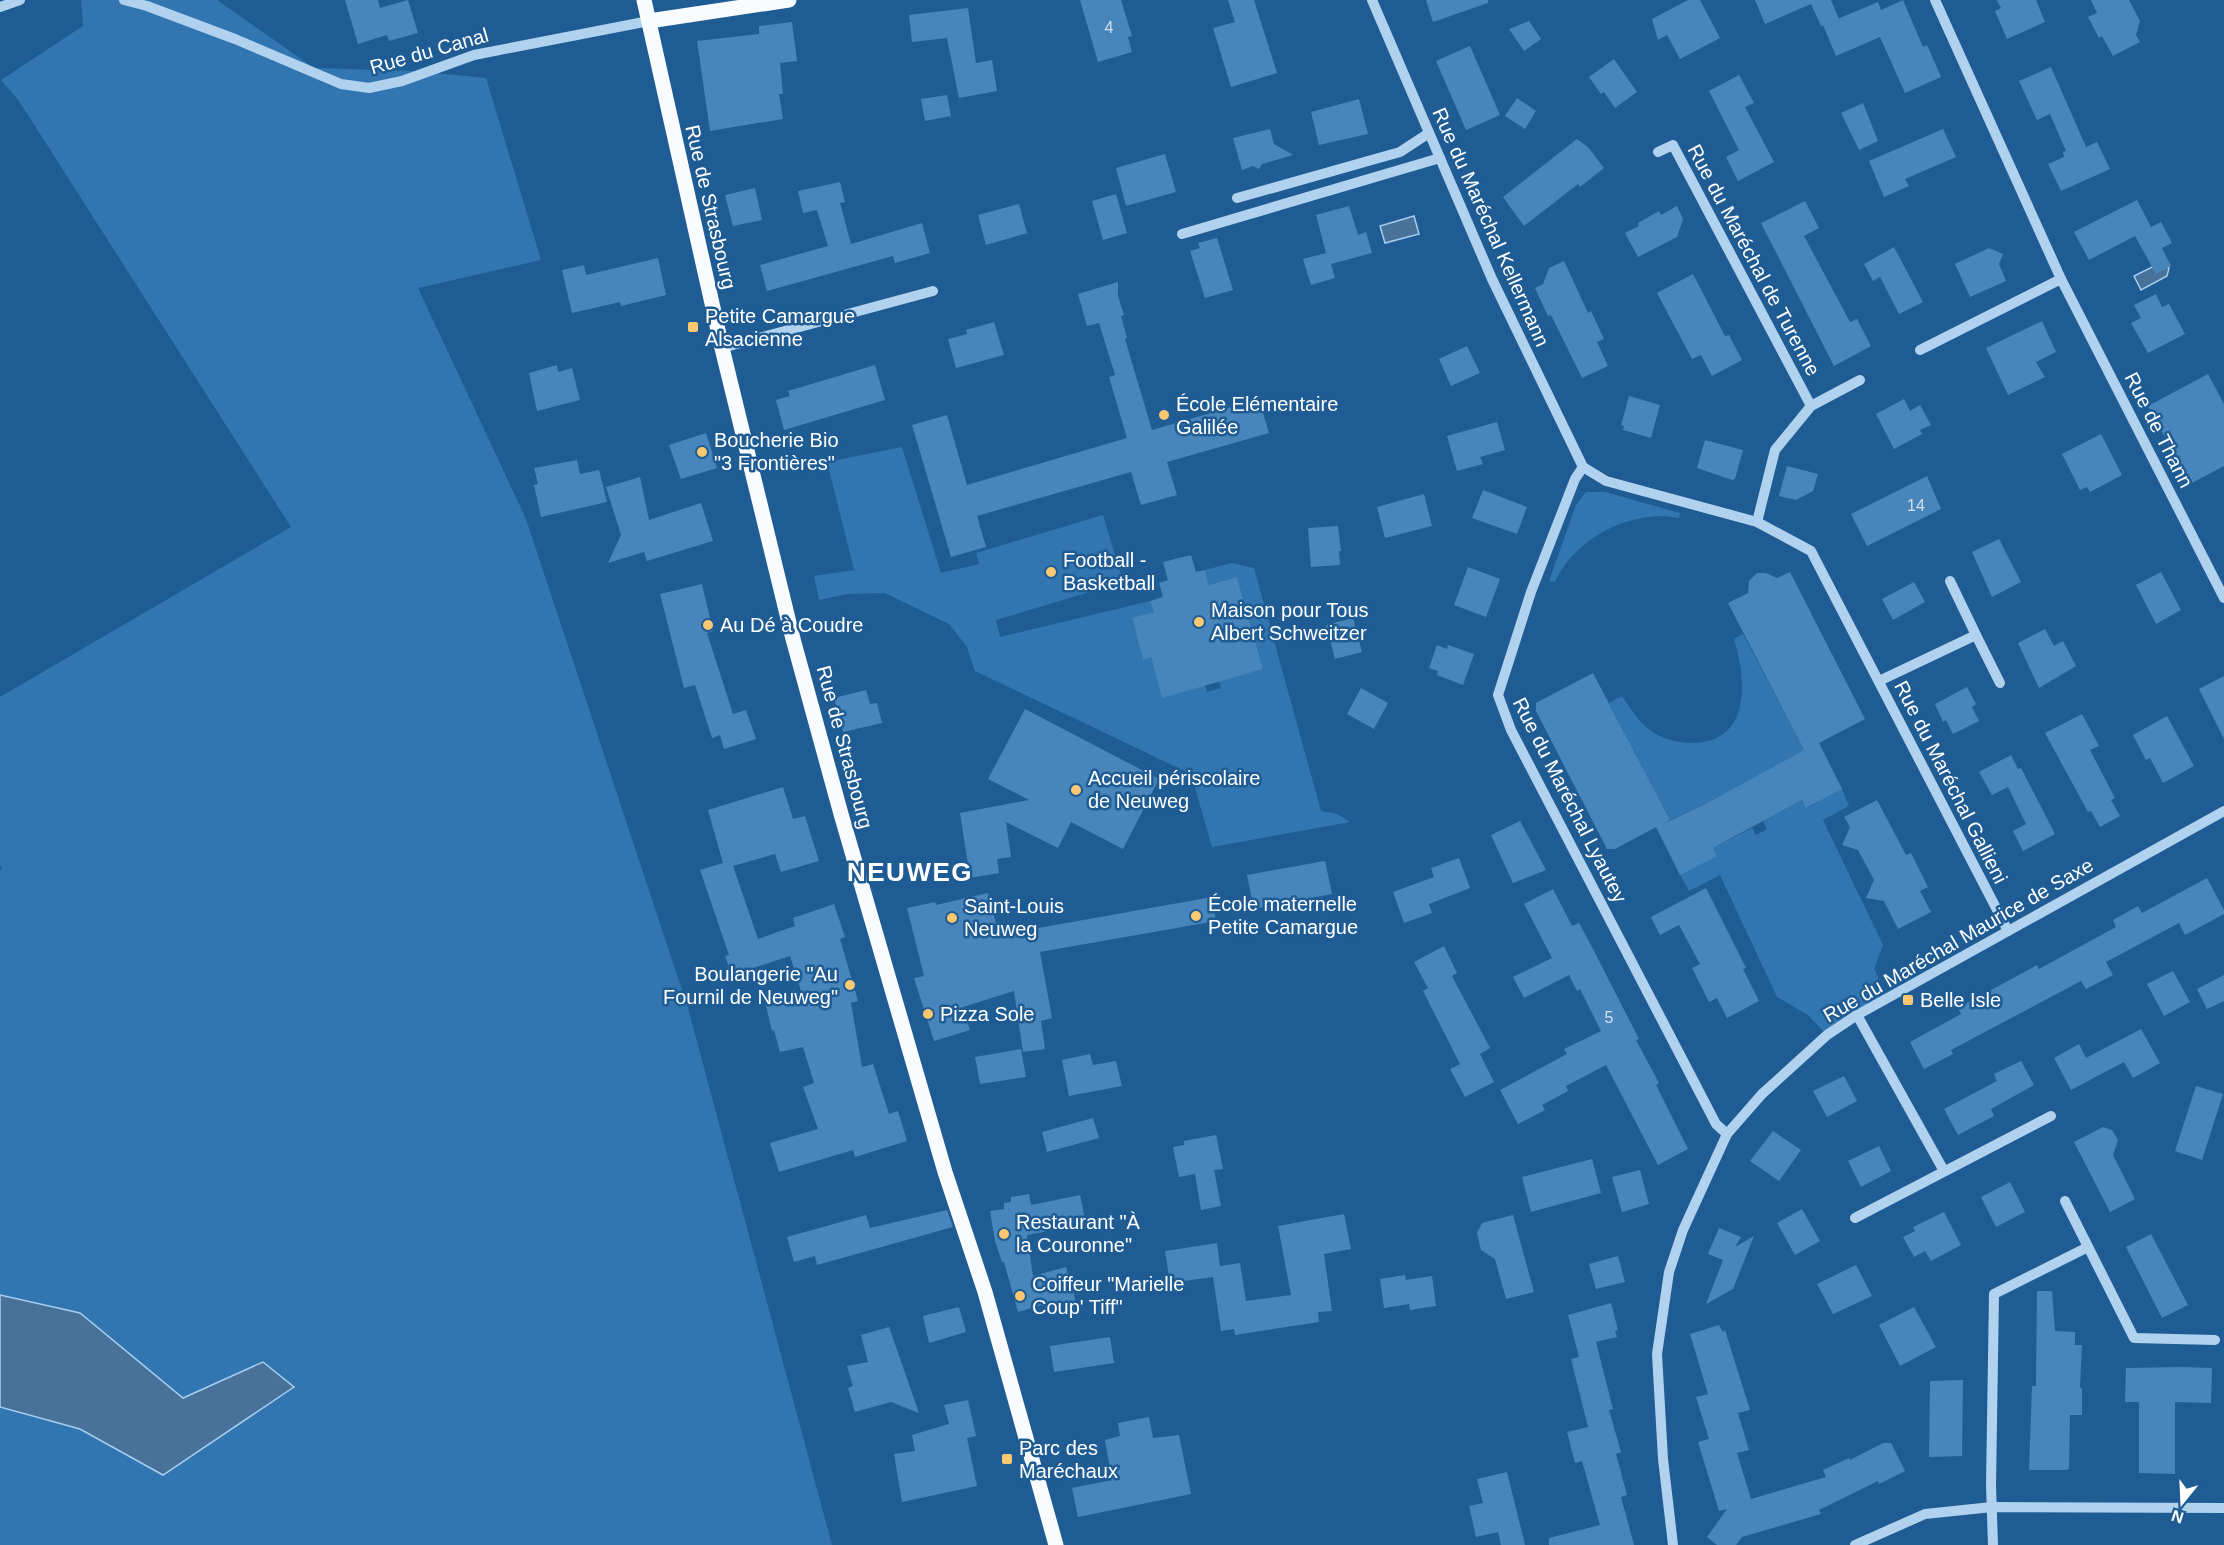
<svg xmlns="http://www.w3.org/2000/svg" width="2224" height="1545" font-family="Arial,sans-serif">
  <rect width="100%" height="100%" fill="#1f5c94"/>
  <g fill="#3276b1">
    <polygon points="81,0 217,0 314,68 413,71 486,78 541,260 418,288 526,519 688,1008 832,1545 0,1545 0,870 2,869 0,866 0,697 291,527 19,101 1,80 83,26"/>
    <polygon points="902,447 941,573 979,564 976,553 1103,515 1123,582 996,620 1000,637 1150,601 1154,612 1132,619 1143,659 1151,657 1162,697 1205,685 1207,692 1221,688 1219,681 1263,669 1237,577 1209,585 1205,570 1232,563 1254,568 1321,811 1337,814 1350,822 1212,847 1191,774 975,671 967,647 949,624 885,593 848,594 819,600 814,576 854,570 827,462"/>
    <path d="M1586,492H1605L1680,513L1679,518C1631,509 1575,538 1555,582L1549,581L1576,505Z"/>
    <path d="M1743,634L1804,750L1707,803L1670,820L1609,703L1622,696C1629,706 1636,718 1645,726C1658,738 1675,743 1692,743C1751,742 1747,681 1734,639Z"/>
    <polygon points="1839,782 1849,806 1823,820 1883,945 1874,969 1888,997 1827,1035 1808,1015 1777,997 1720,875 1689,891 1676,867 1752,828 1756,835 1767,829 1763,821 1802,800 1807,808 1818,802 1814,794"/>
  </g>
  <g fill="#487299" stroke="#a5ceef" stroke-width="1.5">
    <polygon points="1414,216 1419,234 1385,243 1380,226"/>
    <polygon points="2160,263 2169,268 2167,276 2141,290 2134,276"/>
    <polygon points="0,1295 80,1313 183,1398 263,1362 294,1387 163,1475 80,1429 0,1407"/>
  </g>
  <g fill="#4885ba">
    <polygon points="345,0 378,0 380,8 408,0 418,33 389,41 387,35 358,44"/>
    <polygon points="1080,0 1121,0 1132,36 1128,37 1132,52 1098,62"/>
    <polygon points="1228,0 1254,0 1277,73 1231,87 1213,28 1235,22"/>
    <polygon points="1426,0 1488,0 1488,3 1433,22"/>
    <polygon points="1688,0 1700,0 1720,38 1680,59 1667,35 1658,40 1652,19"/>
    <polygon points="1755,0 1831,0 1839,19 1821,26 1811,4 1765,24"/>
    <polygon points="1903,0 1923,47 1927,45 1941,77 1905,93 1880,37 1836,56 1823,25 1878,2 1881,10"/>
    <polygon points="1997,0 2036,0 2045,22 2007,39 1995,11 2001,8"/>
    <polygon points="2091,0 2129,0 2140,21 2136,35 2140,42 2113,56 2102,36 2099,38 2088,17 2097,13"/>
    <polygon points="968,8 976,63 992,60 997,91 959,98 947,38 912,42 909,15"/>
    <polygon points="1529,21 1541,39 1524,51 1509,29"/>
    <polygon points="792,22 797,61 780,63 783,94 779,94 783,119 710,131 697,41 759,34 759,26"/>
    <polygon points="1470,46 1500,115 1466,130 1436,61"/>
    <polygon points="1614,59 1637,92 1615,108 1604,92 1601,94 1589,77"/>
    <polygon points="2051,67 2086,147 2097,142 2110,169 2061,191 2048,164 2064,157 2063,152 2066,151 2050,114 2037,120 2019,81"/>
    <polygon points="1739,75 1754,103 1745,107 1774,162 1738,181 1726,157 1739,150 1709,91"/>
    <polygon points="947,95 951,116 925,121 921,99"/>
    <polygon points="1517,98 1536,111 1525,129 1505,116"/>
    <polygon points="1359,99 1368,134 1319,145 1311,112"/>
    <polygon points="1863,103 1878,141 1859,150 1841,113"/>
    <polygon points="1270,129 1274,144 1293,155 1262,164 1259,169 1253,166 1242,170 1233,138"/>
    <polygon points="1943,129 1956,157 1905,179 1909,186 1884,197 1869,161"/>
    <polygon points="1577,139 1588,147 1604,168 1580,187 1578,184 1524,226 1503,197"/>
    <polygon points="1165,154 1176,192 1126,206 1116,168"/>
    <polygon points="840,182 845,202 840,203 851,244 922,223 930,253 895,263 893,256 767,291 760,265 828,246 817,210 803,213 798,191"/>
    <polygon points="755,188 762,220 733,226 725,195"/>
    <polygon points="1116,194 1127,233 1103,240 1092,201"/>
    <polygon points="2137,200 2151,227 2161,222 2172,243 2162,248 2171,266 2156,274 2135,236 2089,260 2074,232"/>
    <polygon points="1805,201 1819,228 1804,236 1850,322 1857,319 1871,346 1834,366 1761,223"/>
    <polygon points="1019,204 1027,233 986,245 978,215"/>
    <polygon points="1349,206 1358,235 1366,232 1372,253 1331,264 1335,278 1311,285 1303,259 1326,253 1316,215"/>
    <polygon points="1677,206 1683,219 1677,237 1638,257 1625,233 1639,226 1638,223 1659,211 1661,215"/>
    <polygon points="1217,238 1233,290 1205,298 1190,251 1200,248 1198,243"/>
    <polygon points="1894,247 1923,302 1899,314 1880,277 1873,281 1864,264"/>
    <polygon points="1989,248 2003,254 1999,264 2006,281 1970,297 1955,264"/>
    <polygon points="658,258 666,295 621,306 620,302 572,313 562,270 584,265 586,275"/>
    <polygon points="1564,261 1588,313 1591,311 1604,339 1597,342 1608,366 1582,378 1551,315 1548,316 1535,288 1543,284 1549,268"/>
    <polygon points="1693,274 1725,336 1729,335 1742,360 1712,376 1701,355 1692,359 1657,293"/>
    <polygon points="1118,282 1118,296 1124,315 1121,316 1127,338 1125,339 1152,430 1259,399 1269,433 1167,462 1177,495 1141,505 1131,472 977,516 986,547 951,557 912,425 947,415 967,485 1127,438 1109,377 1115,375 1099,323 1087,326 1078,294"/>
    <polygon points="2156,294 2162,307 2169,304 2185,334 2148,353 2131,323 2141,318 2134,305"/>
    <polygon points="2042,321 2056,352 2036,362 2045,377 2008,395 1986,348"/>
    <polygon points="994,322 1004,355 956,368 948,339 967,334 966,330"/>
    <polygon points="1467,346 1480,373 1451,386 1439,359"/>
    <polygon points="557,365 558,372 572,368 580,400 537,411 529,373"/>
    <polygon points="875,365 885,400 784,430 776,400 790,396 788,391"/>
    <polygon points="2208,374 2224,404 2224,466 2190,484 2148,406"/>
    <polygon points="1629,396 1660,405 1651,438 1623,430 1624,426 1621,425"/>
    <polygon points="1904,399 1910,411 1920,405 1931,425 1920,430 1922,434 1894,449 1876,414"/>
    <polygon points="1497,422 1505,450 1480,457 1483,464 1457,471 1447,436"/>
    <polygon points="706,433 717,468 681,479 669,445"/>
    <polygon points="2101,434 2122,475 2090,492 2087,487 2080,490 2062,454"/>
    <polygon points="1705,440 1743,450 1735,479 1732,480 1697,468"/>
    <polygon points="577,460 580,474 599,470 607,502 541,517 534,485 538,484 534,468"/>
    <polygon points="1787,466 1818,474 1813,491 1796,500 1779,496"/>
    <polygon points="1927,476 1941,509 1867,546 1851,514"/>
    <polygon points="640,477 649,520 701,503 713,541 647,561 644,552 608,563 621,535 606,487"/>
    <polygon points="1483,490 1527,507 1517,534 1472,518"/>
    <polygon points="1424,494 1432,526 1385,538 1377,507"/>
    <polygon points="1338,526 1341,551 1339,551 1340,565 1311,567 1308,528"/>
    <polygon points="1999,539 2021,582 1992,597 1972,552"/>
    <polygon points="1191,555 1196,572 1205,570 1209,585 1237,577 1263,669 1162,698 1151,657 1143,660 1132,618 1154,612 1150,601 1163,597 1159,583 1168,580 1163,562"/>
    <polygon points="1468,567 1500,579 1486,617 1454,605"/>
    <polygon points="1790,572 1865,719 1819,743 1842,789 1806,808 1802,800 1713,848 1717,856 1680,875 1656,827 1615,849 1607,849 1536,711 1536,703 1593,673 1670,820 1663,824 1707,803 1804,750 1728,603 1748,593 1749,581 1757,573 1766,573 1777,578"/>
    <polygon points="2161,572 2181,610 2156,624 2136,585"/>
    <polygon points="1914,582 1925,602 1893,620 1882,599"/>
    <polygon points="702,584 713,631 707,633 733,714 746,710 756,739 724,749 720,735 712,738 695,685 684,688 660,594"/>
    <polygon points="1353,618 1362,652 1335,659 1326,625"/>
    <polygon points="2045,629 2054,646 2063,641 2076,666 2039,688 2018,643"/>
    <polygon points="1437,645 1447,649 1448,645 1474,654 1463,685 1437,675 1438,671 1429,668"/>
    <polygon points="2224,676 2224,739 2199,689"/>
    <polygon points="1967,687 1976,704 1972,707 1979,721 1953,734 1946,720 1943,722 1935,704"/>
    <polygon points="1361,688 1388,703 1374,729 1347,714"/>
    <polygon points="866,690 870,704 877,703 882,723 843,732 834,698"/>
    <polygon points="1025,709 1159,779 1123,849 1071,822 1058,848 1006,822 1011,857 997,859 999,873 970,878 960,813 1029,800 988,779"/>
    <polygon points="2082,714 2099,746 2090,750 2115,798 2111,800 2120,816 2100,827 2091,811 2088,812 2045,733"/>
    <polygon points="2167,716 2194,766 2163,783 2150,758 2146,760 2133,735"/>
    <polygon points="2011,755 2018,769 2021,768 2055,834 2023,851 2013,831 2026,824 2008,787 1992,795 1979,772"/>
    <polygon points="783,787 793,819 805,816 819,861 781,872 775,854 733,866 758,939 795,926 793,918 834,904 845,937 840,939 858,1001 851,1003 862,1067 873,1064 889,1114 898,1111 907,1141 855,1157 853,1150 779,1172 770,1143 818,1129 803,1087 814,1083 803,1047 780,1052 774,1030 772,1031 765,1002 802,994 790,956 732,975 725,956 729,955 700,870 723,863 708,810"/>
    <polygon points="1877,800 1906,855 1911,853 1928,887 1920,891 1931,912 1898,929 1884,901 1866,898 1874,880 1858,850 1842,845 1850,827 1844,817"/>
    <polygon points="1520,821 1546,870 1513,883 1491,835"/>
    <polygon points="1459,858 1470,888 1429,904 1432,913 1404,923 1393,892 1434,877 1431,868"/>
    <polygon points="1325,861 1332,894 1254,909 1247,875"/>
    <polygon points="2207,878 2224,910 2224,914 2185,935 2179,923 2106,962 2113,975 2086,989 2081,981 1951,1050 1953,1054 1924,1069 1910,1042 1961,1014 1958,1008 2037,965 2039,969 2116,927 2113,920 2138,906 2142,913"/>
    <polygon points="1706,888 1746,968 1743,969 1759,1001 1727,1018 1717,998 1709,1002 1692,968 1700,964 1679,925 1660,935 1651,917"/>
    <polygon points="1553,889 1572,926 1579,923 1593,949 1639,1039 1636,1040 1659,1083 1656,1085 1688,1149 1658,1165 1606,1065 1566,1086 1568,1091 1542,1105 1545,1110 1518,1124 1500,1090 1567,1054 1564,1049 1601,1031 1580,989 1577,991 1569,975 1524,998 1513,977 1552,958 1524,904"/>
    <polygon points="988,893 999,935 1212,897 1216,921 1040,952 1052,1018 1041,1021 1045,1049 1023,1052 1014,991 963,1007 970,1030 934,1041 914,978 924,976 907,908 935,902 936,905"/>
    <polygon points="1444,946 1457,973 1452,976 1490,1048 1480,1054 1494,1082 1465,1097 1450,1069 1460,1064 1423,991 1428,988 1414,962"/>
    <polygon points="2173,971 2190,1002 2164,1016 2147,984"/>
    <polygon points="2224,975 2224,1001 2207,1009 2197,989"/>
    <polygon points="2141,1029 2160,1063 2133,1078 2124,1062 2071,1090 2054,1058 2079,1044 2086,1058"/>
    <polygon points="1021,1049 1026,1077 980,1084 975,1057"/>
    <polygon points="1090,1054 1093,1065 1116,1061 1122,1086 1069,1096 1062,1060"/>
    <polygon points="2021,1061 2034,1085 1991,1109 1994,1116 1958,1135 1944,1109 1997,1081 1994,1074"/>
    <polygon points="1844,1076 1857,1101 1827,1117 1813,1091"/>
    <polygon points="2196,1086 2223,1094 2202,1160 2175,1151"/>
    <polygon points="1093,1118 1099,1138 1047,1152 1042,1132"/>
    <polygon points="2103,1127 2112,1130 2118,1140 2113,1155 2135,1199 2110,1212 2074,1142"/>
    <polygon points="1773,1131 1801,1150 1779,1181 1750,1161"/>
    <polygon points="1216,1135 1223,1169 1214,1170 1221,1206 1201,1210 1195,1174 1179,1177 1173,1147 1184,1145 1184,1141"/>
    <polygon points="1879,1146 1891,1171 1861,1187 1848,1161"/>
    <polygon points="1592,1159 1601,1193 1531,1212 1522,1177"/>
    <polygon points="1640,1170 1649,1204 1622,1212 1612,1177"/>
    <polygon points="2010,1182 2025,1212 1996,1227 1981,1197"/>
    <polygon points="1029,1194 1031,1205 1080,1195 1086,1224 1027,1235 1033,1276 1066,1267 1076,1302 1053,1308 1052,1302 1018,1312 1004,1262 1002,1262 995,1241 990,1211 1004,1209 1004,1203 1011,1202 1011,1197"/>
    <polygon points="1802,1209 1820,1241 1795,1255 1777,1223"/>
    <polygon points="947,1210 953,1227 817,1265 815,1256 794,1262 787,1237 866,1215 870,1228"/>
    <polygon points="1944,1212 1961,1245 1931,1261 1925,1251 1914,1257 1903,1237 1915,1231 1913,1227"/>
    <polygon points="1344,1214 1351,1249 1324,1254 1332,1311 1318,1312 1319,1322 1235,1335 1234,1329 1221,1331 1213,1277 1170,1283 1165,1251 1217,1243 1220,1266 1240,1263 1246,1301 1291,1295 1278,1226"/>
    <polygon points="1513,1215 1534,1292 1506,1299 1495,1259 1481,1250 1477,1233 1482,1223"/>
    <polygon points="1719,1228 1741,1237 1735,1247 1754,1236 1733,1289 1706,1304 1723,1260 1708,1254"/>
    <polygon points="2151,1234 2188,1305 2162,1318 2126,1247"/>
    <polygon points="1618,1256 1625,1282 1596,1289 1589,1264"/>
    <polygon points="1856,1265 1872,1296 1833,1314 1817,1284"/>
    <polygon points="1405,1275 1406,1280 1432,1276 1436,1306 1410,1310 1409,1304 1384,1308 1380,1279"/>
    <polygon points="2037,1291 2052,1291 2055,1331 2075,1332 2075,1345 2082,1345 2080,1387 2082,1389 2082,1415 2070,1415 2069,1469 2065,1470 2029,1470 2032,1386 2036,1386"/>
    <polygon points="1611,1303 1618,1330 1615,1331 1617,1337 1596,1342 1613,1409 1609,1410 1621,1452 1616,1454 1627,1495 1621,1497 1634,1545 1549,1545 1549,1538 1600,1525 1582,1461 1575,1463 1567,1432 1588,1427 1571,1359 1579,1357 1568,1315"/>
    <polygon points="959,1307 966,1332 929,1343 923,1316"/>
    <polygon points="1914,1307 1936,1347 1900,1366 1879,1325"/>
    <polygon points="1719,1325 1723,1332 1725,1330 1750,1410 1738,1413 1749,1450 1737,1453 1751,1499 1826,1477 1823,1470 1849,1458 1850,1460 1883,1443 1891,1443 1905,1471 1879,1484 1878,1481 1819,1510 1821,1514 1742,1537 1736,1545 1717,1545 1707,1537 1727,1509 1719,1511 1698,1442 1709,1439 1696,1397 1708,1394 1690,1334"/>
    <polygon points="889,1327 919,1413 891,1402 855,1412 848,1388 853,1386 847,1366 868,1362 861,1335"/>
    <polygon points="1110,1337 1114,1363 1054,1372 1050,1346"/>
    <polygon points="2183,1367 2212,1368 2211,1403 2175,1402 2175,1474 2139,1473 2139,1402 2125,1402 2126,1368"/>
    <polygon points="1963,1380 1962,1456 1929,1457 1930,1381"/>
    <polygon points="968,1400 976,1436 967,1438 977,1486 902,1502 894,1454 915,1451 912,1435 949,1424 944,1405"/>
    <polygon points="1149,1417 1153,1438 1179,1435 1191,1494 1078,1517 1072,1488 1112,1480 1105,1440 1120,1436 1118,1423"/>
    <polygon points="1507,1472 1525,1545 1501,1545 1498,1532 1476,1537 1469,1506 1483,1503 1477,1479"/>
  </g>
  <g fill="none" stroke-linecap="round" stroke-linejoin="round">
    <g stroke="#b1d2ee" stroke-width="10">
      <polyline points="124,0 147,6 235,39 341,84 369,88 402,81 474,55 649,21"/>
      <polyline points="1372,0 1492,279 1583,467"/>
      <polyline points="1935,0 2061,279 2224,598"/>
      <polyline points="0,7 20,0"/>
      <polyline points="1658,152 1673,145 1811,406 1775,450 1757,522"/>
      <polyline points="1237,198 1400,152 1429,133"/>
      <polyline points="1182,234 1440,158"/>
      <polyline points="722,348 933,291"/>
      <polyline points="1920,350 2061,279"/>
      <polyline points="1811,406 1860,380"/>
      <polyline points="1583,467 1575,479 1531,592 1498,695 1511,730 1716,1124 1727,1134"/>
      <polyline points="1583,467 1606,481 1757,522 1811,551 2008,931"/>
      <polyline points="1950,581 1976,635"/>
      <polyline points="1879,681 1976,635 2000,683"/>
      <polyline points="1857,1015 1944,1171"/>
      <polyline points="2065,1201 2134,1338 2215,1340"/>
      <polyline points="1855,1218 2051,1116"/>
      <polyline points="1673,1545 1663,1459 1657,1354 1669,1272 1683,1230 1727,1134 1762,1094 1827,1035 1857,1015 2224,811"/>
      <polyline points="1855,1545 1925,1514 1992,1507 2224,1508"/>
      <polyline points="1993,1545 1991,1485 1994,1294 2088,1247"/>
    </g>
    <g stroke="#f9fcff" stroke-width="15">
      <polyline points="644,0 722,348 793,639 841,814 945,1172 985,1292 1056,1545"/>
      <polyline points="649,21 789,0"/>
    </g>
  </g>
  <g fill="#fcc872" stroke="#1f5c94" stroke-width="2">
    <rect x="687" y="321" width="12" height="12" rx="3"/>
    <circle cx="1164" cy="415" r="6"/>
    <circle cx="702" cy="452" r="6"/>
    <circle cx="1051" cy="572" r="6"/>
    <circle cx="1199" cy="622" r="6"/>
    <circle cx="708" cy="625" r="6"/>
    <circle cx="1076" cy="790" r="6"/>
    <circle cx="1196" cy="916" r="6"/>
    <circle cx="952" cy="918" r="6"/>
    <circle cx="850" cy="985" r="6"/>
    <rect x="1902" y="994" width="12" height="12" rx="3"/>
    <circle cx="928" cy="1014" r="6"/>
    <circle cx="1004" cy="1234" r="6"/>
    <circle cx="1020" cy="1296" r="6"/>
    <rect x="1001" y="1453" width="12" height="12" rx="3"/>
  </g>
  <g text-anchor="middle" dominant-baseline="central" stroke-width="5" stroke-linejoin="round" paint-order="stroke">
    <g font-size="16" fill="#d1e0ee">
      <text x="1109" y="27">4</text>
      <text x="1916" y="505">14</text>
      <text x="1609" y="1017">5</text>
    </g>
    <g font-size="20" fill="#fff" stroke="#1f5c94">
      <text transform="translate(429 51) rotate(-16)">Rue du Canal</text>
      <text transform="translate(711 207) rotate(77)">Rue de Strasbourg</text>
      <text transform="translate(1491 227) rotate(66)">Rue du Maréchal Kellermann</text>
      <text transform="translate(1754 260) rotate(62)">Rue du Maréchal de Turenne</text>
      <text transform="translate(2159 430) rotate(63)">Rue de Thann</text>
      <text transform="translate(845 747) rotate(75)">Rue de Strasbourg</text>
      <text transform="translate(1951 782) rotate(63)">Rue du Maréchal Gallieni</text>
      <text transform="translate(1570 800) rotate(63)">Rue du Maréchal Lyautey</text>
      <text transform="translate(1958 940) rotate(-30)">Rue du Maréchal Maurice de Saxe</text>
    </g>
    <g font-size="20" fill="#fff" stroke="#1f5c94" text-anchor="start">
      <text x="705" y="316">Petite Camargue<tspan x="705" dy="23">Alsacienne</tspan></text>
      <text x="1176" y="404">École Elémentaire<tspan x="1176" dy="23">Galilée</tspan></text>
      <text x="714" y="440">Boucherie Bio<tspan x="714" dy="23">"3 Frontières"</tspan></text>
      <text x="1063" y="560">Football -<tspan x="1063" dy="23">Basketball</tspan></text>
      <text x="1211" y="610">Maison pour Tous<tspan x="1211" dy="23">Albert Schweitzer</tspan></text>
      <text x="720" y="625">Au Dé à Coudre</text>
      <text x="1088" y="778">Accueil périscolaire<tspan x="1088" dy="23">de Neuweg</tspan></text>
      <text x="1208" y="904">École maternelle<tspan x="1208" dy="23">Petite Camargue</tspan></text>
      <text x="964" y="906">Saint-Louis<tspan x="964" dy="23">Neuweg</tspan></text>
      <text x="838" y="974" text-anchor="end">Boulangerie "Au<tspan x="838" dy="23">Fournil de Neuweg"</tspan></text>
      <text x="1920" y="1000">Belle Isle</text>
      <text x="940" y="1014">Pizza Sole</text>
      <text x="1016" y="1222">Restaurant "À<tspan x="1016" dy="23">la Couronne"</tspan></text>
      <text x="1032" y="1284">Coiffeur "Marielle<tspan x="1032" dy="23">Coup' Tiff"</tspan></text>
      <text x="1019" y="1448">Parc des<tspan x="1019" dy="23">Maréchaux</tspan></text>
    </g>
    <g font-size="26" font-weight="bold" letter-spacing="1.5" fill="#fff" stroke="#1f5c94">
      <text x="910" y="872">NEUWEG</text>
    </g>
  </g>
  <g transform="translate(2182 1503) rotate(198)" stroke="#1f5c94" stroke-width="4.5" paint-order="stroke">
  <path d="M0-4.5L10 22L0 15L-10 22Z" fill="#ffffff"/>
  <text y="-9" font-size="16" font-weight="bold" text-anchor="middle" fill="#ffffff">N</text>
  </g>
</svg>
